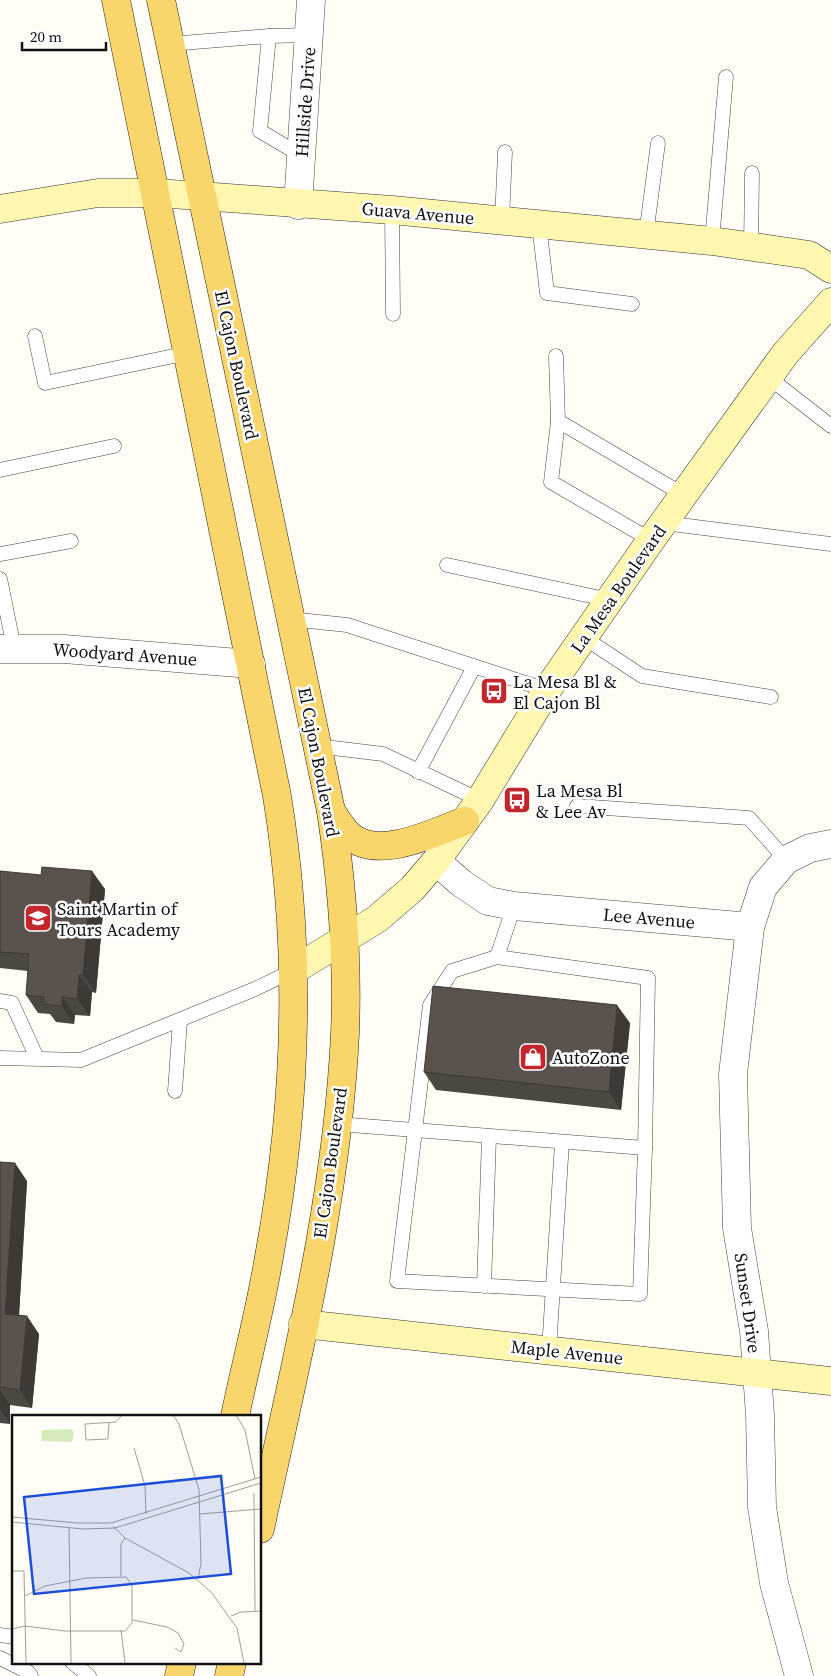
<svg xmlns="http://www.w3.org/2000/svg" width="831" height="1676" font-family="'Source Serif 4',serif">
  <rect width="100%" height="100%" fill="#fffdf5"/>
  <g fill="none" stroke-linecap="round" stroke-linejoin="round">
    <g stroke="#444" stroke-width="15">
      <g id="lane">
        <polyline points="269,36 260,131 302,156"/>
        <polyline points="170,44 269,36 309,35"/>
        <polyline points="392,210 393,314"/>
        <polyline points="502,220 505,152"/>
        <polyline points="539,224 547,293 632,304"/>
        <polyline points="646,235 658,143"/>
        <polyline points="712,241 726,77"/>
        <polyline points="751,246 752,173"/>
        <polyline points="35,336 45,383 188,353"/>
        <polyline points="556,356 558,421 684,495"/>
        <polyline points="768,377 831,426"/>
        <polyline points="558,421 551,482 651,540"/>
        <polyline points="0,470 114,446"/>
        <polyline points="664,523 831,544"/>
        <polyline points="0,554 71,541"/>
        <polyline points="447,565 610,600"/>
        <polyline points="0,579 14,648"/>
        <polyline points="290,619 347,625 547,690"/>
        <polyline points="583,637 642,676 771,697"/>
        <polyline points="317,746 383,754 480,800"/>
        <polyline points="418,772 474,667"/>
        <polyline points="577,806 749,818 786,860"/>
        <polyline points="497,957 452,971 430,1005 397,1281 640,1294 645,1148"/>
        <polyline points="0,1001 12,1003 37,1058"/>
        <polyline points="0,1058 81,1060 255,989 294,970"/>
        <polyline points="175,1091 180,1021"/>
        <polyline points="338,1124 645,1148 648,978 497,957 514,906"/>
        <polyline points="484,1286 489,1137"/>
        <polyline points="549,1350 562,1142"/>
        <polyline points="0,1635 14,1637"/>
        <polyline points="0,1658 28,1672 31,1676"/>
        <polyline points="72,1662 89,1676"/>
      </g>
    </g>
    <g stroke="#444" stroke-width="29">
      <g id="street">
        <polyline points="298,205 311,0"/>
        <polyline points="0,649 64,649 251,664"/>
        <polyline points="436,861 461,883 488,901 514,906 750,927"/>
        <polyline points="799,1676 774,1583 762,1507 760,1415 754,1331 737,1228 733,1074 750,927 763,887 786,860 810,848 831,844"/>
      </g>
    </g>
    <g stroke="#333" stroke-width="29">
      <g id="secondary">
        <polyline points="0,209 98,193 155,193 201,196 392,210 712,241 809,255 831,269"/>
        <polyline points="294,970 377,919 412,889 436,861 480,800 547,690 651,540 785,354 831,302"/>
        <polyline points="303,1324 831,1381"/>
      </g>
    </g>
    <g stroke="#222" stroke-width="29">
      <g id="primary">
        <path d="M116,0L277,796C302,949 297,1105 269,1257C260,1311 246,1363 235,1416"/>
        <path d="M161,0L331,811C342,884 348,959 345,1034C337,1201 295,1366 260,1529"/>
        <path d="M331,811C336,819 342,829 350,836C379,861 435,832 465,821"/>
        <polyline points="179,1676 182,1662"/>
        <polyline points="229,1676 232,1662"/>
      </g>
    </g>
    <use href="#lane" stroke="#fff" stroke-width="14"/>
    <use href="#street" stroke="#fff" stroke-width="28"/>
    <use href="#secondary" stroke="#fff6b0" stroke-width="28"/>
    <use href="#primary" stroke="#f9d66b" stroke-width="28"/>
  </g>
  <g fill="#4d4742">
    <polygon points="0,871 105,889 96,993 92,992 90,1016 75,1015 74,1024 56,1022 50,1014 38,1013 26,995 28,971 0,968"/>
    <polygon points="630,1023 621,1110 436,1090 424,1072"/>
    <polygon points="0,1162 27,1181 19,1315 39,1334 32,1408 10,1405 10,1424 0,1423"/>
  </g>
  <g fill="#3f3936">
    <polygon points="92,871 105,889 96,993 83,975"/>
    <polygon points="79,975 92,992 90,1016 77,999"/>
    <polygon points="62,997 75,1015 74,1024 62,1006"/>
    <polygon points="617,1005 630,1023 621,1110 609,1092"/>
    <polygon points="15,1163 27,1181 18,1332 5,1314"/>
    <polygon points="27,1316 39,1334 32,1408 20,1390"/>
    <polygon points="0,1390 10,1405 10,1424 0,1409"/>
  </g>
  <g fill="#5a524d" stroke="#3f3936">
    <polygon points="42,867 92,871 83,975 79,975 77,999 62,997 62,1006 43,1004 44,997 26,995 29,954 0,952 0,871 41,875"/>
    <polygon points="433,986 617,1005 609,1092 424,1072"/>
    <polygon points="0,1162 15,1163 5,1314 27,1316 20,1390 0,1387"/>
  </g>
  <defs>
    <g id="bus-square" transform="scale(1.4375)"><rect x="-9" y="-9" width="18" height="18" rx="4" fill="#c4262e" stroke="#fff"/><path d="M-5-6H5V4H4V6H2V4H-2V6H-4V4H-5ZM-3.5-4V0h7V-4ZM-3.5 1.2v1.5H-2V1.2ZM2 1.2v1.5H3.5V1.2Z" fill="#fff"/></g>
    <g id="school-square" transform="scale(1.4375)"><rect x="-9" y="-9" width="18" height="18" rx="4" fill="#c4262e" stroke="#fff"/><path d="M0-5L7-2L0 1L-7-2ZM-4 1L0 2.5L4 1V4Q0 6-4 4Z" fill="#fff"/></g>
    <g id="shop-square" transform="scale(1.4375)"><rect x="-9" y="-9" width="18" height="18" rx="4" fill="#c4262e" stroke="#fff"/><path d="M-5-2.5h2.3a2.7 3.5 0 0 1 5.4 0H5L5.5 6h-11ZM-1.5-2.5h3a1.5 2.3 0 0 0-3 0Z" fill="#fff"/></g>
  </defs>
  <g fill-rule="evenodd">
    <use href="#bus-square" x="494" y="691"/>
    <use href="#bus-square" x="517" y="800"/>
    <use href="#school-square" x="38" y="918"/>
    <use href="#shop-square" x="533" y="1057"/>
  </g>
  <g text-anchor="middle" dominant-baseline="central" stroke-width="5" stroke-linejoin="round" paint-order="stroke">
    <g font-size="18" fill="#111" stroke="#fff">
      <text transform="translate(305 102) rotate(-86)">Hillside Drive</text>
      <text transform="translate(418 213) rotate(5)">Guava Avenue</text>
      <text transform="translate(237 365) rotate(78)">El Cajon Boulevard</text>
      <text transform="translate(618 589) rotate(-55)">La Mesa Boulevard</text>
      <text transform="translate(125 654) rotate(4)">Woodyard Avenue</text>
      <text transform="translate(319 762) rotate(79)">El Cajon Boulevard</text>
      <text transform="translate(649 918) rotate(5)">Lee Avenue</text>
      <text transform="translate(330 1163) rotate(-82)">El Cajon Boulevard</text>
      <text transform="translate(748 1303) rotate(82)">Sunset Drive</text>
      <text transform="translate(567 1352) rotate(6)">Maple Avenue</text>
    </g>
    <g font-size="18" fill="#111" stroke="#fff" text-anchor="start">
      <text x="513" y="681">La Mesa Bl &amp;<tspan x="513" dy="21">El Cajon Bl</tspan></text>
      <text x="536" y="790">La Mesa Bl<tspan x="536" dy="21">&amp; Lee Av</tspan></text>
      <text x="57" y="908">Saint Martin of<tspan x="57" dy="21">Tours Academy</tspan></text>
      <text x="552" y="1057">AutoZone</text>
    </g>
  </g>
  <g transform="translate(12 1415)">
    <rect width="249" height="249" fill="#fffdf5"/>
    <path d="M59,14L62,17L60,27L29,26L30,15Z" fill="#d5ebbd"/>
    <path fill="none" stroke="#a09f9a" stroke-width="1" d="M161,0L167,9L187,75L189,148L186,164M224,0L233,15L243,64M97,7L96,24L74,25L73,9L104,7L110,0M122,33L133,71L134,99M242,78L243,196M188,99L249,94M0,102L65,108H99L249,62M0,107L71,114L103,113L249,68M101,111L113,123L177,158L199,177L225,213L232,248M57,113L59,248M0,156H12L14,248M109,161V129L113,123M219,201L229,197L249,196M121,205L155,212L166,218L172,229L169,237L163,233M0,214L13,211L53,216H113L120,208V170L114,162L74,163L33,171L13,181M109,215L113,248"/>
    <path fill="#1d4ed8" fill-opacity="0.15" stroke="#1d4ed8" stroke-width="2.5" d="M209,61L219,159L22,179L12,82Z"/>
    <rect width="249" height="249" fill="none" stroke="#111" stroke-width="2.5"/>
  </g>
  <path d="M22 42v8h84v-8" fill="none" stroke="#111111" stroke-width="2.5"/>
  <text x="30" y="42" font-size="15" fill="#111111" stroke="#ffffff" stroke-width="4" paint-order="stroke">20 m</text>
</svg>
